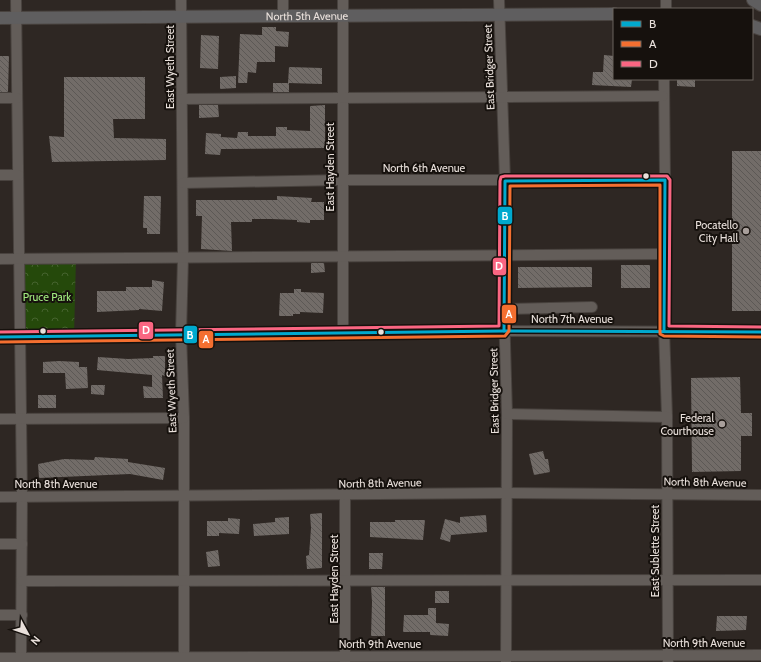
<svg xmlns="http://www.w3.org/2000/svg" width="761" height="662" font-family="Cabin,sans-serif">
  <defs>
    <pattern id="park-crowns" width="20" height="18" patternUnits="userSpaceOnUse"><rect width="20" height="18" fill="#25490b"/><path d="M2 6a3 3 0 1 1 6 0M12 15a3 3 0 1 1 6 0" fill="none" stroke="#45632e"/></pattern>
    <pattern id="building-back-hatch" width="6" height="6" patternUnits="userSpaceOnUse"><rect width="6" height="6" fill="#726c68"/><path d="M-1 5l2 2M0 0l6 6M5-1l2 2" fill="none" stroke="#5c5855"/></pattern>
  </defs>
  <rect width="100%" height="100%" fill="#2e2723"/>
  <polygon fill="url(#park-crowns)" points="76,258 74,335 20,337 18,259"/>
  <g fill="url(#building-back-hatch)">
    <polygon points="262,27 276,27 276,31 289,32 288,47 275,46 275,62 257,62 256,73 248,72 247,83 238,83 240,34 262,35"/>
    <polygon points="201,35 219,36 218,69 200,68"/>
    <polygon points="604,55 614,56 614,79 632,79 631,87 592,85 593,72 603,72"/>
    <polygon points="0,56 9,56 8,92 0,92"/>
    <polygon points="289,67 322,68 322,84 288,83"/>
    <polygon points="236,76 236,88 220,89 220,77"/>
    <polygon points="64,77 145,77 145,119 113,119 114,138 166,139 166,160 52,162 49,136 64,137"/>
    <polygon points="677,79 695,79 695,87 677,86"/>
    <rect x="273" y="83" width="16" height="9"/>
    <polygon points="199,105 218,105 219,117 199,118"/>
    <polygon points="325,105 325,148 221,149 220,155 205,154 206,133 221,134 221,137 237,138 238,132 248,132 248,136 276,136 276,127 287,127 287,130 310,131 310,106"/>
    <rect x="732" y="151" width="29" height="160"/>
    <polygon points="144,196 161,196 160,234 147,234 147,228 143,228"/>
    <polygon points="277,196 312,198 311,202 324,202 324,220 310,220 310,223 297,222 297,220 271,219 252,219 252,222 231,222 232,251 201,249 202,216 196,216 196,200 277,200"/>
    <polygon points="311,263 324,263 325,272 311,273"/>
    <rect x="621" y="265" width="29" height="23"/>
    <polygon points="518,267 592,267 592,287 518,288"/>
    <polygon points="152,280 164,282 162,311 139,309 139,310 97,312 97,291 126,291 126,287 152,287"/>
    <polygon points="294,289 301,289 301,292 324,293 323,313 300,312 300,314 293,314 293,312 293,316 279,316 280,293 294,293"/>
    <polygon points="153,356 165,356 165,376 162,375 163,398 144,398 143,386 152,387 152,375 97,370 98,357 128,359 153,358"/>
    <polygon points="59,361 79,362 79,367 87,367 88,388 66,389 65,373 43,373 43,362"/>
    <polygon points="740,377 741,413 752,413 752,436 741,436 741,471 692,472 691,378"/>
    <polygon points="91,385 105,385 104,395 91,394"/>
    <rect x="38" y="395" width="18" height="13"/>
    <polygon points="543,451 545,459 548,459 550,472 534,475 529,454"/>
    <polygon points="95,457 128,459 128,462 165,468 163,480 130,474 39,478 38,464 64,459 94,460"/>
    <polygon points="322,513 322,568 307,569 306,556 309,555 311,528 310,514"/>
    <polygon points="486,515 487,532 451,535 450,542 440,539 445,519 460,523 460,517"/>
    <polygon points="289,517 289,534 254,536 253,524 275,522 275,518"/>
    <polygon points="228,518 240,519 239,534 219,533 219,536 207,536 207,521 228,521"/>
    <polygon points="395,520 425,520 423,540 370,537 370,522 395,522"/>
    <polygon points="218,550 220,566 208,567 206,552"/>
    <polygon points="369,553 383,553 382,569 369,569"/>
    <polygon points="371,587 385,587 385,636 371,636 372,602"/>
    <rect x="435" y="591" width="14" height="12"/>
    <polygon points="428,608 436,608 436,623 449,624 448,636 430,635 430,632 403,632 404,615 428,615"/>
    <polygon points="717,616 747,616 746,630 716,631"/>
  </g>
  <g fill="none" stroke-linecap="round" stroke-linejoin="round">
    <g stroke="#48423e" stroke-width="12">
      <g id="minor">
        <polyline points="16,0 22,496 21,662"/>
        <polyline points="181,0 183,258 181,334 184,418 184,662"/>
        <polyline points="343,0 343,333"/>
        <polyline points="499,0 505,181 504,309 507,414 506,662"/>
        <polyline points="666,9 666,0"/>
        <polyline points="283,16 283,0"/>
        <polyline points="664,79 665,180 663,299 667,417 668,662"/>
        <polyline points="0,98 17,98"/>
        <polyline points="182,99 663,96"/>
        <polyline points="0,175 18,175"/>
        <polyline points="183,183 342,180 665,180"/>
        <polyline points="0,259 664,254"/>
        <polyline points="504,309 592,307"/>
        <polyline points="0,337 504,331 761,332"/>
        <polyline points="507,414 667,417"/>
        <polyline points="0,419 184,418"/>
        <polyline points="345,495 345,661"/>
        <polyline points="0,497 506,493 761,495"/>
        <polyline points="0,544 22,544"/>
        <polyline points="22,581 761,580"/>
        <polyline points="0,615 22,615"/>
        <polyline points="0,658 761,655"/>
      </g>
    </g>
    <g stroke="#48423e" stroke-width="14">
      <g id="major">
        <polyline points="753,0 761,5"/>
        <path id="s1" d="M0,18L614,14"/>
        <polyline points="752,26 761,29"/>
      </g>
    </g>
    <use href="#minor" stroke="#635d59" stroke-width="10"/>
    <use href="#major" stroke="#5f5e5f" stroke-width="12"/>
    <g stroke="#16110d" stroke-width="6">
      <g id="bus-1">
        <polyline points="504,331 505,181 665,180 664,331"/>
        <polyline points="0,337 504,331 761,332"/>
      </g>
    </g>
    <g stroke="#16110d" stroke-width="6">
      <polyline id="bus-2" points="0,342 505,336 509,331 510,186 660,185 660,334 664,336 761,337"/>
    </g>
    <g stroke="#16110d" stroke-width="6">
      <polyline id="bus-3" points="0,332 499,326 500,181 501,177 505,176 667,176 670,180 669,326 761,327"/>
    </g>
    <use href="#bus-1" stroke="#00a9ce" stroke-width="3"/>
    <use href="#bus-2" stroke="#f46f30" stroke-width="3"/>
    <use href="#bus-3" stroke="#fa6682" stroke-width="3"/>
  </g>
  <g fill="#e9e0db" stroke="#16110d" stroke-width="1.5">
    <circle cx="646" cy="176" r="3.5"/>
    <circle cx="43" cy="331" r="3.5"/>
    <circle cx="381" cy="332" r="3.5"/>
  </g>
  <g fill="#a89f9b" stroke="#16110d" stroke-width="1.5">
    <circle cx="746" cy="231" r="4"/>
    <circle cx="722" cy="424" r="4"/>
  </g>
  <g text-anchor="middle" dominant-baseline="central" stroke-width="4" stroke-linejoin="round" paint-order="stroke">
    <g font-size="11" fill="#e9e0db" stroke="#16110d">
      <text stroke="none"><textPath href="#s1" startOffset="307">North 5th Avenue</textPath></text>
      <text transform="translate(170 67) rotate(-90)">East Wyeth Street</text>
      <text transform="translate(489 67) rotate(-92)">East Bridger Street</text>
      <text transform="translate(330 167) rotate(-90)">East Hayden Street</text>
      <text x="424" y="168">North 6th Avenue</text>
      <text x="572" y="319">North 7th Avenue</text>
      <text transform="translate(171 391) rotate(-92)">East Wyeth Street</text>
      <text transform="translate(494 391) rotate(-91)">East Bridger Street</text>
      <text transform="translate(705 482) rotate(1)">North 8th Avenue</text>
      <text transform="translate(380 483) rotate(-1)">North 8th Avenue</text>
      <text x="56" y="484">North 8th Avenue</text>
      <text transform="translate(655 551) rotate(-90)">East Sublette Street</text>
      <text transform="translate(334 579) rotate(-90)">East Hayden Street</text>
      <text x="704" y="643">North 9th Avenue</text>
      <text x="380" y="644">North 9th Avenue</text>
    </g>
    <g font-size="11" fill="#e9e0db" stroke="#16110d" text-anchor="end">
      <text x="738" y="225">Pocatello<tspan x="738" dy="13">City Hall</tspan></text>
      <text x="714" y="418">Federal<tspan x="714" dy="13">Courthouse</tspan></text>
    </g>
    <g font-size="11" fill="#a0ea7e" stroke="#16110d">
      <text x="47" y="297">Pruce Park</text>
    </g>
  </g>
  <g stroke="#16110d" stroke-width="1.5">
    <rect x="497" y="206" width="16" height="19" rx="4" fill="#00a9ce"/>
    <rect x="492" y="257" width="15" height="19" rx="4" fill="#fa6682"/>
    <rect x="501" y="304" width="16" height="20" rx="4" fill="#f46f30"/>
    <rect x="138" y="321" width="16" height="19" rx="4" fill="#fa6682"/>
    <rect x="183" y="325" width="15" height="19" rx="4" fill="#00a9ce"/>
    <rect x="198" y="330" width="16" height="19" rx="4" fill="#f46f30"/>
  </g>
  <g font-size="11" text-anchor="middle" font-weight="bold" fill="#fff">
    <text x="505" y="220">B</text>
    <text x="499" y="270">D</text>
    <text x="509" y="318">A</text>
    <text x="146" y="334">D</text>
    <text x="190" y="339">B</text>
    <text x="206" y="343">A</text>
  </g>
  <rect x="613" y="8" width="140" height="72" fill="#16110d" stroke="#6a645f"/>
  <rect x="621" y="21" width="20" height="6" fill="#00a9ce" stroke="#6a645f"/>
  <text x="649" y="28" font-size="12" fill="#e9e0db">B</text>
  <rect x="621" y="41" width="20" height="6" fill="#f46f30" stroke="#6a645f"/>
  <text x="649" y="48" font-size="12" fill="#e9e0db">A</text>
  <rect x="621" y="61" width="20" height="6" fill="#fa6682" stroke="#6a645f"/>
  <text x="649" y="68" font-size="12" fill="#e9e0db">D</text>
  <g transform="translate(28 634) rotate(130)" stroke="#16110d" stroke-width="3" paint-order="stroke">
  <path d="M0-3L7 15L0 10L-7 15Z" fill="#e9e0db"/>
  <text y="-6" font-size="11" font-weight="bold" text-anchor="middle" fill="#e9e0db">N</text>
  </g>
</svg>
